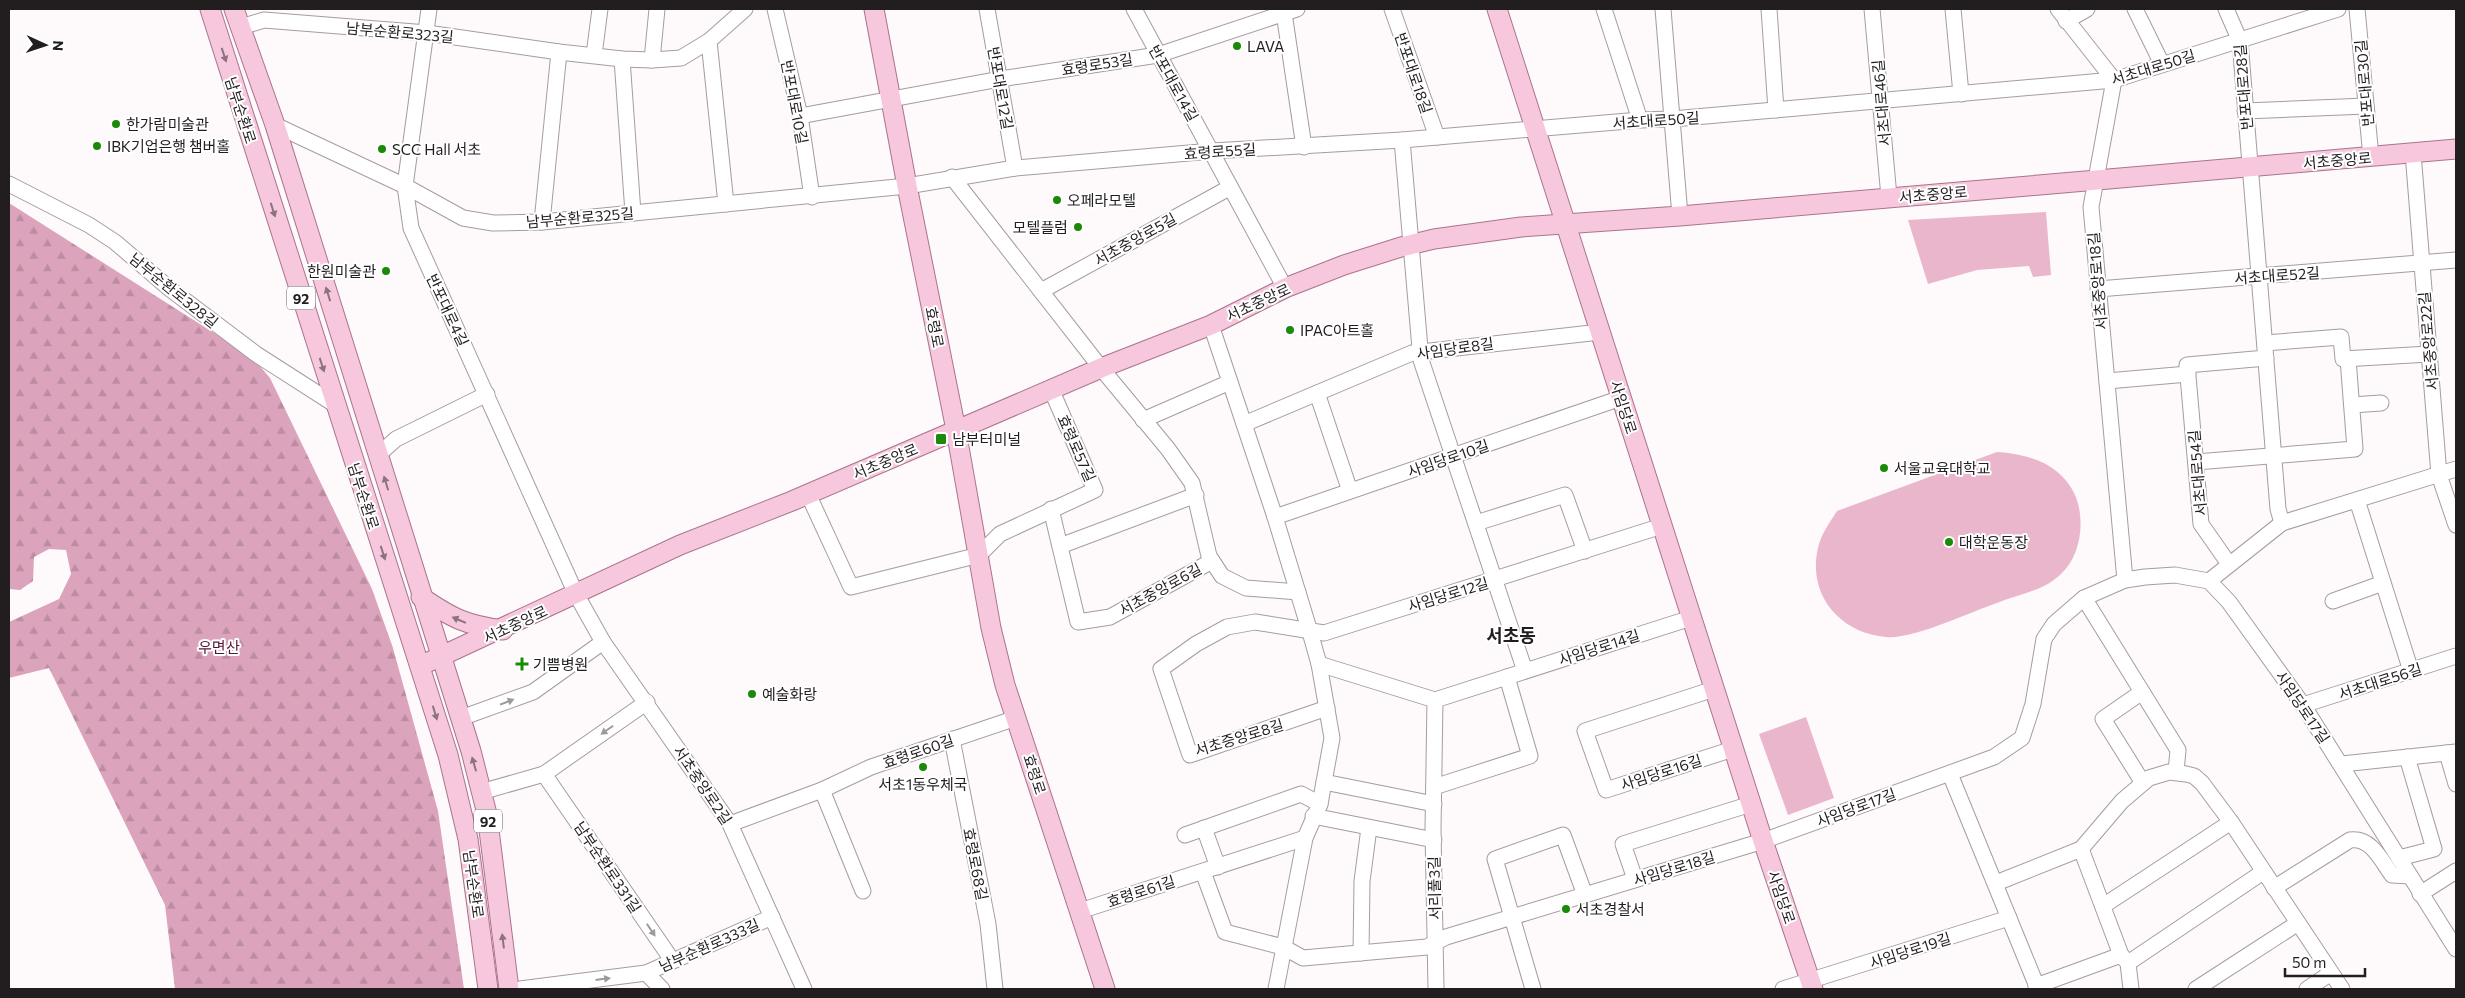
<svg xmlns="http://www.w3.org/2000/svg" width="2465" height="998" font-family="Commissioner,'Noto Sans KR',sans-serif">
  <defs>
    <pattern id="forest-firs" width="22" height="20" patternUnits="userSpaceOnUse" patternTransform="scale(1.25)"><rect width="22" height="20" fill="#dca4bc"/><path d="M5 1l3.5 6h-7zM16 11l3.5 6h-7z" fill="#bc8da1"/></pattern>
  </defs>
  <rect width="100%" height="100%" fill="#fef9fb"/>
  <polygon fill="url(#forest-firs)" points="9,203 252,357 270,378 372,589 393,648 438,811 464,989 175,989 165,905 49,668 9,678 9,622 59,599 71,574 66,550 49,549 34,557 33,581 20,590 9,589"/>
  <g fill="#eab6cc">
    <polygon points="2046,212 2051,275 2033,277 2029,266 1977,270 1928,284 1908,220"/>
    <path d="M1997,452C2029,454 2061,464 2075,495C2085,518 2082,554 2062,573C2057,578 2050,583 2044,586C2030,593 2012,597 1997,603C1970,612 1912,640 1886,637C1840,633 1807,595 1818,548C1821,534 1830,522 1837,511Z"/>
    <polygon points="1806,717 1834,798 1788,815 1759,734"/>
  </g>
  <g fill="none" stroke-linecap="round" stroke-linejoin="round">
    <g stroke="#a69ca0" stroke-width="17">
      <g id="minor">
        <polyline points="429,9 405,186 411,228 576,594 603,642 730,824 804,989"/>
        <polyline points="775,9 800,116 812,197"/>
        <polyline points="987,9 1015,168"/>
        <polyline points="1134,9 1285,288"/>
        <polyline points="1392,9 1437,137"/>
        <polyline points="1604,9 1640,120"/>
        <polyline points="1663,9 1680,216"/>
        <polyline points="1769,9 1776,110"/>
        <polyline points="1872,9 1889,197"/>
        <polyline points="1953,9 1961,94"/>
        <polyline points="2058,9 2114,80 2091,207 2125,580"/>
        <polyline points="2135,9 2162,64"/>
        <polyline points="2226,9 2240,41 2278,509 2282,523"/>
        <polyline points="2357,9 2371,157"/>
        <polyline points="1284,13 1304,147"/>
        <polyline points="2066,21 2087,9"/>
        <polyline points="241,27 264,20 427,33 559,52 622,59 652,60 681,58 709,41 745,9"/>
        <polyline points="709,41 726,204"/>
        <polyline points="594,55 600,9"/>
        <polyline points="622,59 633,213"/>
        <polyline points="652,60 657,9"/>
        <polyline points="2245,111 2366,106"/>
        <polyline points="800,116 1000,79 1158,55 1297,9"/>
        <polyline points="275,125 405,186 463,218 493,223 542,222 907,186 1015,168 1212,151 1402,140 1640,120 1672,119 2114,80 2338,9"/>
        <polyline points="1402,140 1421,360 1525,671"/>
        <polyline points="2413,153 2439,475 2456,525"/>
        <polyline points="952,177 1101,368 1168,449 1192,483 1209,556 1222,576 1246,588 1298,592"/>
        <polyline points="9,184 89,225 115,242 170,289 256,354 334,404"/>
        <polyline points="542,222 559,52"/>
        <polyline points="2098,289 2456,260"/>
        <polyline points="1041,291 1229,188"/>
        <polyline points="1211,325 1275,517 1310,632 1319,664 1332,738 1320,804 1305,838 1276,989"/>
        <polyline points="2265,343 2341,337 2343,359 2429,354"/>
        <polyline points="2107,381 2188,374"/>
        <polyline points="1317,393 1350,491"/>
        <polyline points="2352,405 2381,403"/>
        <polyline points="1143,420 1230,382"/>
        <polyline points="1244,424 1412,353 1600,332"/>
        <polyline points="378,455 396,439 487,394"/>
        <polyline points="2196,462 2355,449 2348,359"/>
        <polyline points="808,494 851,587 979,555 1000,534 1095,490 1051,389"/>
        <polyline points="2357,500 2411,671"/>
        <polyline points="1051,509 1078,622 1110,617 1212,561"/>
        <polyline points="1275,517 1621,398"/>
        <polyline points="1476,523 1565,495 1585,551"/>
        <polyline points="1060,546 1196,495"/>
        <polyline points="2229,564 2201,524 2187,365 2266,358"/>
        <polyline points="2209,581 2282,523 2456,469"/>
        <polyline points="2084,598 2178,750 2176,772"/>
        <polyline points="2333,601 2383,583"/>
        <polyline points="1319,664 1435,700"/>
        <polyline points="1714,689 1585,731 1606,790 1733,749"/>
        <polyline points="2142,692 2103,719 2143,783"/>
        <polyline points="1435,700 1433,830 1436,989"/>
        <polyline points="1435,700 1691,618"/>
        <polyline points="2303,705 2456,656"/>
        <polyline points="1327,708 1190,755 1161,669 1196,644 1227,627 1255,622 1324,633 1662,526"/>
        <polyline points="461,718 533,692 603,642"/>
        <polyline points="952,739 988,924 995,989"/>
        <polyline points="2447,753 2456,784"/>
        <polyline points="2342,764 2456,752"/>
        <polyline points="544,774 672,960"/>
        <polyline points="1950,774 2038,989"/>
        <polyline points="1324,782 1434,804"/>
        <polyline points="1434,787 1530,756 1507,677"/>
        <polyline points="822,790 863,891"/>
        <polyline points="481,792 544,774 647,702"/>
        <polyline points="1313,816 1434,840"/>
        <polyline points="730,824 822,790 871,767 1016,718"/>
        <polyline points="1204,828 1218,867"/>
        <polyline points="1185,835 1301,794 1320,804"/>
        <polyline points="2081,849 2121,955 2128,963 2131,989"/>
        <polyline points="2399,858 2434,849 2407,757"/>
        <polyline points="1203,872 1225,932 1283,947 1303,958 1427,947 1446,937 1763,841 1994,757 2022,738 2033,704 2044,639 2054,624 2084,598 2125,580 2145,577 2175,575 2209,581 2229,602 2303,705 2456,949"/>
        <polyline points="1635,879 1623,844 1751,804"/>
        <polyline points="1996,883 2081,849 2122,801 2149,778 2169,772 2186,774 2194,776 2202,783 2231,822 2342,989"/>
        <path d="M2274,888L2350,840C2371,837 2381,860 2392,875L2410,876"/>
        <polyline points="2420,894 2456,871"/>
        <polyline points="2103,906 2231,822"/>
        <polyline points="1080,911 1305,838"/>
        <polyline points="1361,953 1362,881 1369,828"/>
        <polyline points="2128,963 2263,872"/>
        <polyline points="646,973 662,989"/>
        <polyline points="2036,986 2121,955"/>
        <polyline points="520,989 646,973 772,917"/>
        <polyline points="1533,989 1495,859 1563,835 1585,895"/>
        <polyline points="1783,989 2009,918"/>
        <polyline points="2196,989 2298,923"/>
        <polyline points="2307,989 2331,973"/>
      </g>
    </g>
    <g stroke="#a9748c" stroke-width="21">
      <g id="major">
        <polyline points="210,9 448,755 468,839 488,989"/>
        <polyline points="234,9 275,125 471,751 487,814 509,989"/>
        <polyline points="874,9 907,186 956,430 991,628 1005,685 1105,989"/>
        <polyline points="1497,9 1763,841 1813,989"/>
        <path d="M421,597C452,618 465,625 503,630"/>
        <polyline points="420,666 680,545 792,501 1101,368 1211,325 1285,288 1344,265 1401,247 1434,239 1521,227 1680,216 2456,149"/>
      </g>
    </g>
    <use href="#minor" stroke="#fff" stroke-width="15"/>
    <use href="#major" stroke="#f7c8dd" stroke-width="19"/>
  </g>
  <defs><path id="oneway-solid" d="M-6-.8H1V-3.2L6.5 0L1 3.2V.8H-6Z" transform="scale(1.25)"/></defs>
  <g fill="#8c737e">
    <use href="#oneway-solid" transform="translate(224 55) rotate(72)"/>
    <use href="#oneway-solid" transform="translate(273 210) rotate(72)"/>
    <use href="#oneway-solid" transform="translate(328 294) rotate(-107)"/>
    <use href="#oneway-solid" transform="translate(322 365) rotate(72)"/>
    <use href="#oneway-solid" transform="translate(386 483) rotate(-107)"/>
    <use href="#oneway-solid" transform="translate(383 553) rotate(72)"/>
    <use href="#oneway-solid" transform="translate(459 620) rotate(-157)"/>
    <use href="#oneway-solid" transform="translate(435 713) rotate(73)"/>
    <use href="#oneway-solid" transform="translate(474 764) rotate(-106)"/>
    <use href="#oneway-solid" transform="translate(503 941) rotate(-97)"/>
  </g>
  <g fill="#9c9a9b">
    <use href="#oneway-solid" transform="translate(507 702) rotate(-21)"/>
    <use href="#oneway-solid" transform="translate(607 730) rotate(145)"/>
    <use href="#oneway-solid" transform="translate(651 930) rotate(56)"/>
    <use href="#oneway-solid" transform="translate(603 979) rotate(-7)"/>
  </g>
  <g fill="#1c8a09" stroke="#fff" stroke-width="2">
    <circle cx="1237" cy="46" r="5"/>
    <circle cx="116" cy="124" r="5"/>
    <circle cx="97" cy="146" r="5"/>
    <circle cx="382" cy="149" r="5"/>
    <circle cx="1057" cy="200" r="5"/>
    <circle cx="1078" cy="227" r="5"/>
    <circle cx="386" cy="271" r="5"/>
    <circle cx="1290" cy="330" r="5"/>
    <rect x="935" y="433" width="12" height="12" rx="2.5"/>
    <circle cx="1884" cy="468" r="5"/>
    <circle cx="1949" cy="542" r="5"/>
    <path d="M519.5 656.5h5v5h5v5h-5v5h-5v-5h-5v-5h5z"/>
    <circle cx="752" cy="694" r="5"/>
    <circle cx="923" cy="767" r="5"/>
    <circle cx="1566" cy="909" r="5"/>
  </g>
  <g text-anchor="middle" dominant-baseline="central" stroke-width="4" stroke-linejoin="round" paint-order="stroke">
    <g fill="#fff" stroke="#646263" stroke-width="1">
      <rect x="287" y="286.5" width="28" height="23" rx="4"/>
      <rect x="474" y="809.5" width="28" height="23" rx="4"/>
    </g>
    <g font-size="14" font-weight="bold" fill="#221e20">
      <text x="301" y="298">92</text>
      <text x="488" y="821">92</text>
    </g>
    <g font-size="15" fill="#221e20" stroke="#fff">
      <text transform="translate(400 32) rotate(5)">남부순환로323길</text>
      <text transform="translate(1097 64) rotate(-9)">효령로53길</text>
      <text transform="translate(2153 67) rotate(-17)">서초대로50길</text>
      <text transform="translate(1414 73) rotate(71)">반포대로18길</text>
      <text transform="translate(1174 83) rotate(61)">반포대로14길</text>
      <text transform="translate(2364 83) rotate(-95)">반포대로30길</text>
      <text transform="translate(2243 87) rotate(-95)">반포대로28길</text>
      <text transform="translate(1001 88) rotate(80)">반포대로12길</text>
      <text transform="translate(795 102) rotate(79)">반포대로10길</text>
      <text transform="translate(1881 103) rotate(-95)">서초대로46길</text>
      <text transform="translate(241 110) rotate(72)">남부순환로</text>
      <text transform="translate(1656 120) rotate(-4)">서초대로50길</text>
      <text transform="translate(1220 151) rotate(-4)">효령로55길</text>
      <text transform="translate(2337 160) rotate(-5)">서초중앙로</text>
      <text transform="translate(1933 194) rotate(-5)">서초중앙로</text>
      <text transform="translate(580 217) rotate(-5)">남부순환로325길</text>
      <text transform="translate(1135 239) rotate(-29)">서초중앙로5길</text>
      <text transform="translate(2277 275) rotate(-4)">서초대로52길</text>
      <text transform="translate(2097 281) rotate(-95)">서초중앙로18길</text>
      <text transform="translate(174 290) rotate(39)">남부순환로328길</text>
      <text transform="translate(1258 302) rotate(-25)">서초중앙로</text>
      <text transform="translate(448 310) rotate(65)">반포대로4길</text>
      <text transform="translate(935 327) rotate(79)">효령로</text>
      <text transform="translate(2428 341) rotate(-95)">서초중앙로22길</text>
      <text transform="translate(1455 348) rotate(-8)">사임당로8길</text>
      <text transform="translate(1624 407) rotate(72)">사임당로</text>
      <text transform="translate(1077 448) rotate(66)">효령로57길</text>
      <text transform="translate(1448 458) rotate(-19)">사임당로10길</text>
      <text transform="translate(885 461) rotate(-23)">서초중앙로</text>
      <text transform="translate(2197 473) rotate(-95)">서초대로54길</text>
      <text transform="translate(364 496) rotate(72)">남부순환로</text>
      <text transform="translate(1160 589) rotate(-29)">서초중앙로6길</text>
      <text transform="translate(1448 594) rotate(-17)">사임당로12길</text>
      <text transform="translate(515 624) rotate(-25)">서초중앙로</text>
      <text transform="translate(1599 647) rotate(-18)">사임당로14길</text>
      <text transform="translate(2380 681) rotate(-18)">서초대로56길</text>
      <text transform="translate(2303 707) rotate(56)">사임당로17길</text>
      <text transform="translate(1239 737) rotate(-17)">서초중앙로8길</text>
      <text transform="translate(918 751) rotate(-19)">효령로60길</text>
      <text transform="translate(1661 772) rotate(-18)">사임당로16길</text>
      <text transform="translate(1035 774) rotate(72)">효령로</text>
      <text transform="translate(703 785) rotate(56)">서초중앙로2길</text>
      <text transform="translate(1856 807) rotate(-20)">사임당로17길</text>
      <text transform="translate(976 864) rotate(79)">효령로68길</text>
      <text transform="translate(608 867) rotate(56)">남부순환로331길</text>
      <text transform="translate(1674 868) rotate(-17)">사임당로18길</text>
      <text transform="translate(474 884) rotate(82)">남부순환로</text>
      <text transform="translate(1434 888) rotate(-91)">서리풀3길</text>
      <text transform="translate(1141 891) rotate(-18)">효령로61길</text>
      <text transform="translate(1782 897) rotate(71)">사임당로</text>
      <text transform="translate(709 945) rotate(-24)">남부순환로333길</text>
      <text transform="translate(1910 950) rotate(-18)">사임당로19길</text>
    </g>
    <g font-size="15" fill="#221e20" stroke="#fff" text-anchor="start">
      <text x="1247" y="46">LAVA</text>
      <text x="126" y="124">한가람미술관</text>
      <text x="107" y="146">IBK기업은행 챔버홀</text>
      <text x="392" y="149">SCC Hall 서초</text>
      <text x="1067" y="200">오페라모텔</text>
      <text x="1068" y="227" text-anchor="end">모텔플럼</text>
      <text x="376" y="271" text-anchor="end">한원미술관</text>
      <text x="1300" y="330">IPAC아트홀</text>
      <text x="952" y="439">남부터미널</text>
      <text x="1894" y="468">서울교육대학교</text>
      <text x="1959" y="542">대학운동장</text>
      <text x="533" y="664">기쁨병원</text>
      <text x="762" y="694">예술화랑</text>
      <text x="923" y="784" text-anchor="middle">서초1동우체국</text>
      <text x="1576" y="909">서초경찰서</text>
    </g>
    <g font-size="15" fill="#551437" stroke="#fff">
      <text x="219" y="647">우면산</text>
    </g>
    <g font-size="18" font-weight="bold" fill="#221e20" stroke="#fff">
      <text x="1511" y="635">서초동</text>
    </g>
  </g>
  <rect width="2465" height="998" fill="none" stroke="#221e20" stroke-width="20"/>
  <g transform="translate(45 45) rotate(93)" stroke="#ffffff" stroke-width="4" paint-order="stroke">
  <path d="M0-4L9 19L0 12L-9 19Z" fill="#221e20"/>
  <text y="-8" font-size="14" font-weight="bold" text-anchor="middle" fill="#221e20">N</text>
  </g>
  <path d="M2285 968v8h80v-8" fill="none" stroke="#221e20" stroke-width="2.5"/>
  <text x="2292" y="968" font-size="15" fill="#221e20" stroke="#ffffff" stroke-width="4" paint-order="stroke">50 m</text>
</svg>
